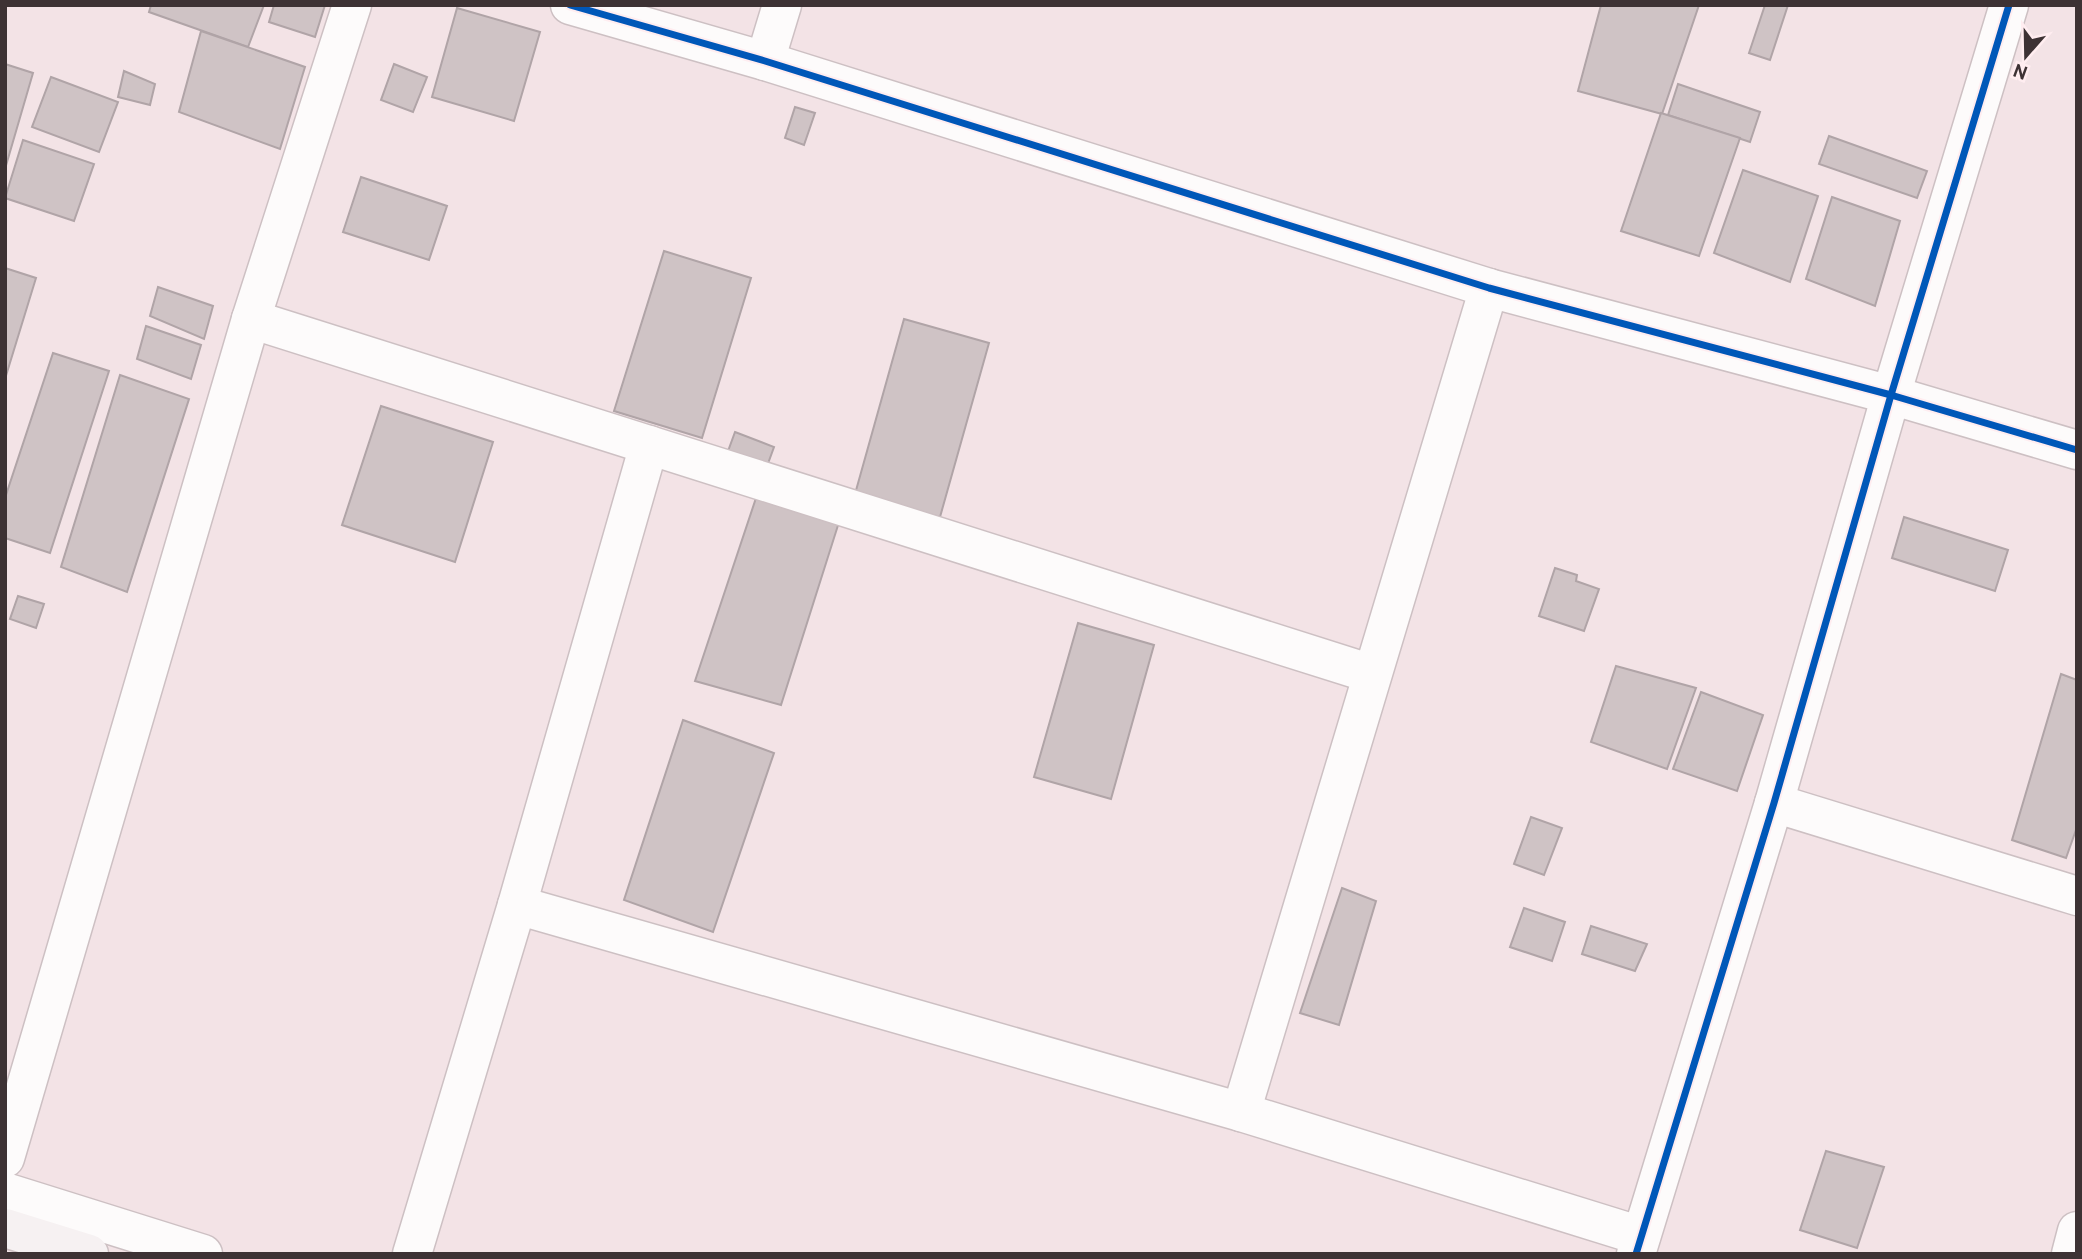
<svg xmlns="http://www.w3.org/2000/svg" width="2082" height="1259" font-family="Overpass,sans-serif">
  <rect width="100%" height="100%" fill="#f3e3e6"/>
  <g fill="#cfc3c5" stroke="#b0a4a7" stroke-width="2">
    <polygon points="151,5 264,5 248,47 149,12"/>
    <polygon points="274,5 325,5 315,37 269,22"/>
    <polygon points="1601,5 1699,5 1662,114 1578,91"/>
    <polygon points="1765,5 1788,5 1770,60 1749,53"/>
    <polygon points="457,8 540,32 514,121 432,97"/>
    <polygon points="201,31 305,67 280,149 179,112"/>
    <polygon points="5,64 33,73 5,169"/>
    <polygon points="394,64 427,77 413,112 381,100"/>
    <polygon points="124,71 155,84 150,105 118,97"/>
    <polygon points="51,77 118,102 99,152 32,127"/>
    <polygon points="1678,84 1760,112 1750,142 1668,115"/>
    <polygon points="795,107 815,113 804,145 785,138"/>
    <polygon points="1661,113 1740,138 1699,256 1621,231"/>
    <polygon points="1829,136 1927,171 1917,198 1819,164"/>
    <polygon points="23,140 94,164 74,221 5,198"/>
    <polygon points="1743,170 1818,196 1790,282 1714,253"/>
    <polygon points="361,177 447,206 429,260 343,232"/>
    <polygon points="1832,197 1900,221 1875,306 1806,279"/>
    <polygon points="664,251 751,278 702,438 614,411"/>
    <polygon points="5,268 36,278 5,379"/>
    <polygon points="158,287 213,306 204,339 150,316"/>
    <polygon points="904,319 989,343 940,517 855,494"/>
    <polygon points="146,326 201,345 191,379 137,359"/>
    <polygon points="53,353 109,371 50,553 5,538 5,498"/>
    <polygon points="120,375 189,399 127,592 61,567"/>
    <polygon points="381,406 493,442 455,562 342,525"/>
    <polygon points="735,432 774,447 766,469 727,454"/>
    <polygon points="758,492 840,519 781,705 695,681"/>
    <polygon points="1904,517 2008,550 1995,591 1892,558"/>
    <polygon points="1555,568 1577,575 1576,581 1599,589 1584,631 1539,616"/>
    <polygon points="18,596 44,604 36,628 10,619"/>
    <polygon points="1078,623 1154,645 1111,799 1034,777"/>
    <polygon points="1616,666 1696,688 1667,769 1591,742"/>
    <polygon points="2061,674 2077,680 2077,827 2066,858 2012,840"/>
    <polygon points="1701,692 1763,715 1737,791 1673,769"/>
    <polygon points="683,720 774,753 713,932 624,900"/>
    <polygon points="1531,817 1562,828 1544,875 1514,864"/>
    <polygon points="1342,888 1376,901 1339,1025 1300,1013"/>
    <polygon points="1524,908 1565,922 1552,961 1510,947"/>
    <polygon points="1591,926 1647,944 1635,971 1582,954"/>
    <polygon points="1826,1151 1884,1167 1857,1248 1800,1230"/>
  </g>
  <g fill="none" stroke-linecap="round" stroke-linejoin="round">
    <g stroke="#cdc0c3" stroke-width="41">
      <g id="street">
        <polyline points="570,5 765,61 1489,288 1891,395 2077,450"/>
        <polyline points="765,61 782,5"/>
        <polyline points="251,319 1372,674"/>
        <polyline points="1774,803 2077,896"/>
        <polyline points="517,905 1241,1112 1641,1236"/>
        <polyline points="1241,1112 1489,288"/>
        <polyline points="5,1158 251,319 352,5"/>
        <polyline points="5,1192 203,1254"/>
        <polyline points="412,1254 517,905 649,445"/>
        <polyline points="1636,1254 1774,803 1891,395 2009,5"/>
        <polyline points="2071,1254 2077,1231"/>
      </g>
    </g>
    <g stroke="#cdc0c3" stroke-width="41">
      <polyline id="secondary" points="5,1228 89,1254"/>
    </g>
    <use href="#street" stroke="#fdfbfb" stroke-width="38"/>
    <use href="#secondary" stroke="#f6f1f2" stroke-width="38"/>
    <g stroke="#ffedf0" stroke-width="11">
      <g id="cycleway">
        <polyline points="570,5 765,61 1489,288 1891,395 2077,450"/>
        <polyline points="1636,1254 1774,803 1891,395 2009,5"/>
      </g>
    </g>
    <use href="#cycleway" stroke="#0057b8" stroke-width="7"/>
  </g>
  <rect width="2082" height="1259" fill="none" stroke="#3d3234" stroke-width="14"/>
  <g transform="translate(2026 56) rotate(200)" stroke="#ffedf0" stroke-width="5" paint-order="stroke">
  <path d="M0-5L12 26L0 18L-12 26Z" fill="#3d3234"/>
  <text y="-10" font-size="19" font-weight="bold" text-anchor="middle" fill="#3d3234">N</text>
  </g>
</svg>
